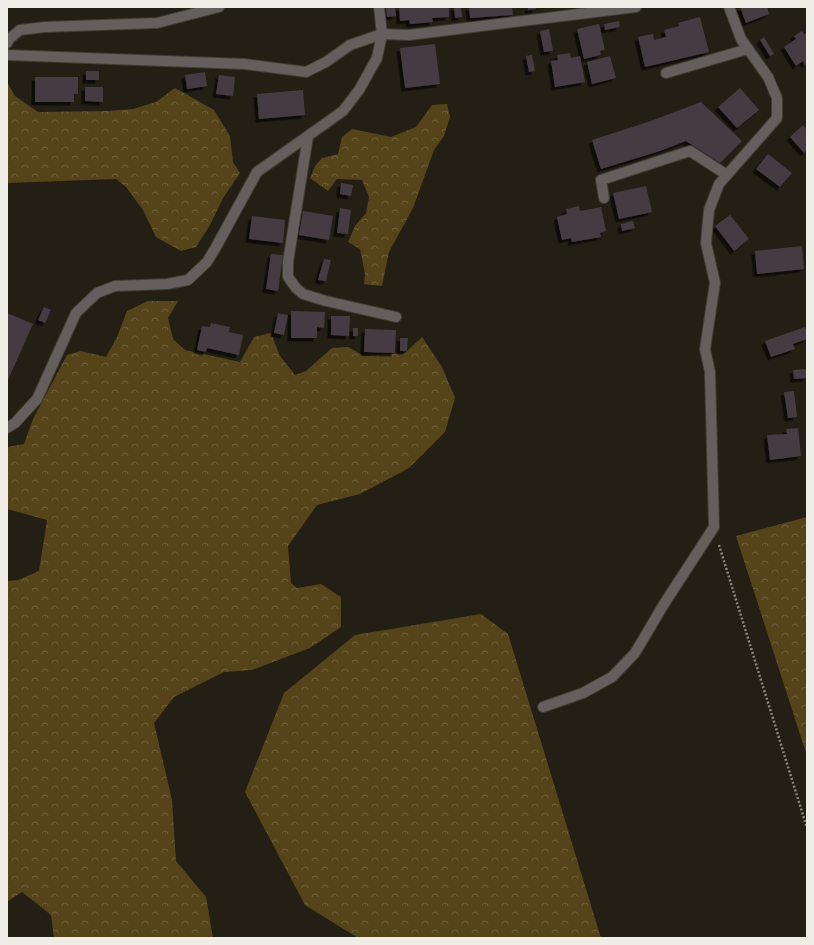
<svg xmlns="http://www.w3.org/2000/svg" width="814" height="945" font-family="'Golos Text',sans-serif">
  <defs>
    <pattern id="forest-crowns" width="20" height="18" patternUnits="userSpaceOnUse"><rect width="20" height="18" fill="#554419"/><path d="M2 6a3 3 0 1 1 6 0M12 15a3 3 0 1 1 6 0" fill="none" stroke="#6e5f3a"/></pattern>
    <filter id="shadow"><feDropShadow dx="-3.5" dy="3.5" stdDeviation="0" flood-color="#0009"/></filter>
  </defs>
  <rect width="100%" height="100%" fill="#231f15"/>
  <g fill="url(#forest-crowns)">
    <polygon points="7,82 15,96 38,112 108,111 133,109 156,102 175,88 214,110 230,136 233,162 240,173 223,198 210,225 196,247 181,251 156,237 143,210 126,187 116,179 7,183"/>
    <polygon points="447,104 450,117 444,136 434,150 413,208 389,252 382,286 364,284 365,274 360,249 348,242 355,226 366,213 369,197 362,180 337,179 328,191 310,178 315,166 322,158 338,154 342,137 352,129 391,137 416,127 432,105"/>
    <polygon points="148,301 178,301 168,318 173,339 185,350 240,362 254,337 271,333 280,356 295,375 306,371 332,348 348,347 364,356 405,353 422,337 442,367 455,398 445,432 409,468 360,494 317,505 288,546 291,583 297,588 321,584 341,597 341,627 310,648 252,670 224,672 174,697 154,723 172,800 176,861 206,897 213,938 54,938 51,915 22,892 7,902 7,581 18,580 39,571 47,520 7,509 7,447 24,444 33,419 67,355 81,351 106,357 117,337 127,311"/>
    <polygon points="807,517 807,756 736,536"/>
    <polygon points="481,614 508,634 601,938 358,938 305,905 245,792 284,693 355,635"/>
  </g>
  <g fill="#453b43" filter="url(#shadow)">
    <polygon points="386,7 395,7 396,16 387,17"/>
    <polygon points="399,7 449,7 449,17 432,18 433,22 410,24 409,20 400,21"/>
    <polygon points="454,7 461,7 462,17 455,18"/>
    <polygon points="469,7 512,7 513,15 470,18"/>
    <polygon points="528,7 536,7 536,9 528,10"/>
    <polygon points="740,7 767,7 769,14 746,23"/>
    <polygon points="700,17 709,52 645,67 638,37 653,34 654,40 666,37 664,30 679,26 678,23"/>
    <polygon points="619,21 620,27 605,30 604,24"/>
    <polygon points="599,24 605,50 600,51 601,55 584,59 577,29"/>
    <polygon points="549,29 553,51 544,52 540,31"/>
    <polygon points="802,31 804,34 807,32 807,64 805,65 803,61 796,66 784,47 796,39 794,36"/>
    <polygon points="764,37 774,54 770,56 760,40"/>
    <polygon points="435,44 440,84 405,88 400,48"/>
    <polygon points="570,53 571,58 580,56 585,82 555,87 551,61 558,60 557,55"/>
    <polygon points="532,55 535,71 529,72 526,56"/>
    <polygon points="610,56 616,78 592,84 587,62"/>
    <rect x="86" y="71" width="13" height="9"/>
    <polygon points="205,72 207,86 187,89 185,75"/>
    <polygon points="219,75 235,77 233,96 216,94"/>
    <polygon points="35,77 78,77 78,94 74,94 74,102 35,102"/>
    <polygon points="85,87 103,87 103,102 85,101"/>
    <polygon points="740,88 759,110 737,128 718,107"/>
    <polygon points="303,90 305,115 259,119 257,94"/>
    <polygon points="701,102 742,141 720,163 686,141 660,151 601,169 592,140 648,122"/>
    <polygon points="803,125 807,130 807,150 804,153 790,137"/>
    <polygon points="768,154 792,173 780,187 756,169"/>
    <polygon points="341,183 353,185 351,196 340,194"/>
    <polygon points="646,186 652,212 619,219 613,193"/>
    <polygon points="579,206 580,211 601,207 606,231 600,233 601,237 572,242 571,238 562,240 557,217 567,214 566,209"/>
    <polygon points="340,208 351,210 348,234 337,233"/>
    <polygon points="303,211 333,216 329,240 299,235"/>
    <polygon points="730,215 749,239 734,251 715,226"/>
    <polygon points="252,216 285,220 283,243 249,239"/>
    <polygon points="633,221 635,228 622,231 621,224"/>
    <polygon points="802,246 804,269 757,274 755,251"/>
    <polygon points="271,254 283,255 278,291 266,289"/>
    <polygon points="324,259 331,260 326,281 318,280"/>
    <polygon points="44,307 51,310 45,323 38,320"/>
    <polygon points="291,311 325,312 324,328 317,327 317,338 291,338"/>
    <polygon points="7,313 33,324 7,382"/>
    <polygon points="278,313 288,315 284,335 274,333"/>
    <polygon points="331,316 350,316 349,336 331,335"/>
    <polygon points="211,323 230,327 229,332 243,335 239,355 207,348 206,352 197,350 202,326 210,327"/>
    <polygon points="805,327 807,332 807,339 793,344 795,349 771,357 765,341"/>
    <rect x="353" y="328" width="5" height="8"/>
    <polygon points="365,329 396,330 395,353 364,352"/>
    <polygon points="400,338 408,338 407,351 400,351"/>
    <polygon points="807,369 807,378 794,379 793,370"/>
    <polygon points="794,391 797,417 788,418 784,392"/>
    <polygon points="798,428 801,456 770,460 767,435 787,434 786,429"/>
  </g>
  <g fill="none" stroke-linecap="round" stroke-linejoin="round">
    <g stroke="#403c32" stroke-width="12">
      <g id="minor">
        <polyline points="7,43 9,39 20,30 45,27 157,23 219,7"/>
        <polyline points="7,55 244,64 306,72 326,62 350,45 382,34 409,35 636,7"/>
        <polyline points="666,73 748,49"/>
        <polyline points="308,136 288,262 288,277 296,288 303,294 326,301 396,317"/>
        <polyline points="604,198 601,180 690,151 727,175"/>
        <polyline points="7,428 15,423 37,399 76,313 97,293 115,286 167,284 188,280 207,262 216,247 257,172 343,111 359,90 377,58 382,34 379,7"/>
        <polyline points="543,707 583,693 612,677 635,653 664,604 714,527 710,372 705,349 715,283 706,243 709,210 719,184 777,118 777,98 768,77 741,39 729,7"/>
      </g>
    </g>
    <polyline stroke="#8a877e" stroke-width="2.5" stroke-dasharray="2 2" stroke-linecap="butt" points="719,545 807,828"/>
    <use href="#minor" stroke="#645e5c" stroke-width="10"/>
  </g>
  <rect width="814" height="945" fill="none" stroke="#f0ede6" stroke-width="16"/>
</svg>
